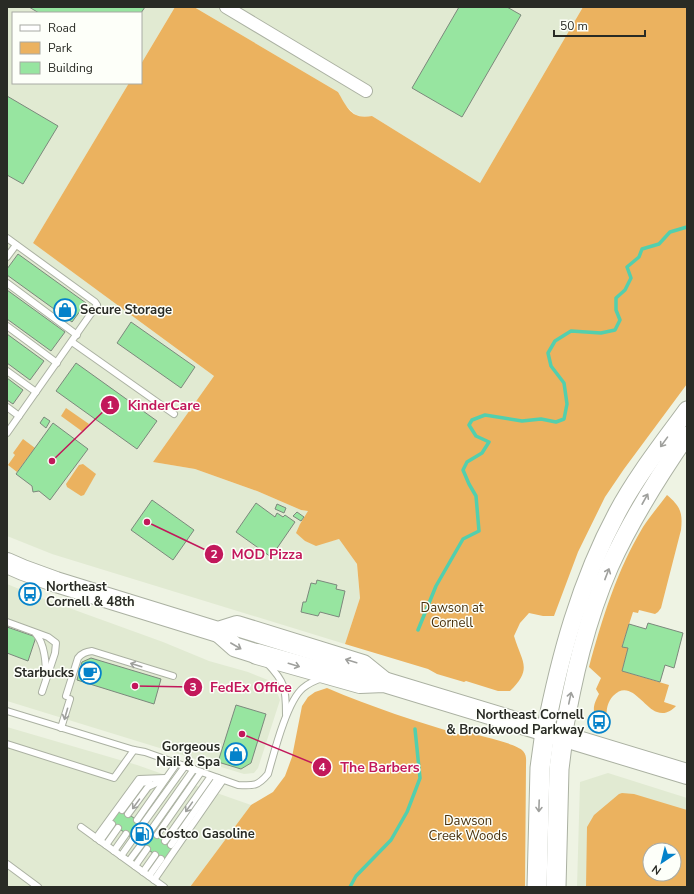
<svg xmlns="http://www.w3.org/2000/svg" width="694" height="894" font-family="'Nunito Sans',sans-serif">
  <rect width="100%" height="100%" fill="#eef3e3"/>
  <g fill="#e1ead2" fill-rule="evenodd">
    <polygon points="7,7 175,7 141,64 141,13 13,13 13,83 129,83 33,243 214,376 153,462 195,469 257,491 301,510 309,511 300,524 305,541 316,545 339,539 357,564 360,598 345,644 52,554 7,536"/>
    <polygon points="194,7 583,7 480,183 372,116 365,117 356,115 345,105 338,92"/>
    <polygon points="7,584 36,596 163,642 209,661 248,672 273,682 280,700 258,768 254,773 244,774 7,701"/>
    <polygon points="7,727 137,765 251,805 190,887 7,887"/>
    <path d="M608,773L687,798V887H577L580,782ZM650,850H674V874H650Z"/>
  </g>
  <g fill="#ebb25f" fill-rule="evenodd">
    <path d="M175,7H194L338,92C347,107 351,120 372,116L480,183L583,7H687V384L624,469L605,497L578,552L554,616H543L529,613L520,623L514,636C522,663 533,668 510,691H498L466,681L464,682L437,674L428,669L345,644L360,598L357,564L339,539L316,546L305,541L296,533L300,524L308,511L301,510L257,491L195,469L153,462L214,376L33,243L129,83H141V64Z"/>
    <polygon points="66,408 89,424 83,432 61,416"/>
    <polygon points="23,439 35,448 17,472 8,465 15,455 13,453"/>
    <polygon points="83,464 96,474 84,495 81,496 67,487 66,484 79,465"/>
    <path d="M667,495C680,506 683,512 681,530L661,608L658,612L655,614L639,610L638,613L633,612L622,646L628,648L622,671L669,685L664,702L676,706C671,711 665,715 657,712C643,707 630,678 613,696C605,705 606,716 608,728L597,725C593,710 592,707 599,694L596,689L601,678L589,667C602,619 617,570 643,527C650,516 659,506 667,495Z"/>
    <path d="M327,688C371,707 418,722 465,736L467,732C479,736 516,743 523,751C527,755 526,761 526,766L525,887H190L251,805L273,792L285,776L292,757L302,706L308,697L315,692Z"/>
    <path d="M622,793L634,794L687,810V887H586L587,827L594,815L619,794ZM650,850H674V874H650Z"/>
  </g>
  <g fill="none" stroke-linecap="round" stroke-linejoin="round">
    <g stroke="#53cfad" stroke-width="3.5">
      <polyline points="418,630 436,586 463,539 479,531 476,496 469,484 463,470 467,462 482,453 489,442 476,436 469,425 472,420 485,415 522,421 541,419 556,422 564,419 567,404 564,383 551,366 548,353 555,341 571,331 601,333 615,330 620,320 616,310 616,298 625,290 631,278 627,267 639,257 642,249 659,244 670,232 687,227"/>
      <polyline points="350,887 356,876 391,840 407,812 420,778 415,729"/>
    </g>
  </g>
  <g fill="#97e5a0" stroke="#7c887c">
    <polygon points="29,7 145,7 141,13 39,13"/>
    <polygon points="459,7 507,7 521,15 462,117 412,88"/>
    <polygon points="7,96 58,126 23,184 7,175"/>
    <polygon points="18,254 86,303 72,322 7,275 7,269"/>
    <polygon points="7,290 65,332 51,351 7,319"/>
    <polygon points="131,322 195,367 181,388 117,343"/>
    <polygon points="7,334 44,361 30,380 7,363"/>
    <polygon points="76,363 157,421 137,449 56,391"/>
    <polygon points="7,378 23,390 13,404 7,400"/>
    <polygon points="44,417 50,421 46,428 40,423"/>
    <polygon points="53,423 88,449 50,500 39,491 33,492 32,486 16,474"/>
    <polygon points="152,500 194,530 173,560 131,530"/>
    <polygon points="256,503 275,517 277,513 283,517 285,515 295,522 271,557 236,532"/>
    <polygon points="277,504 286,508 284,513 275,509"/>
    <polygon points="297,512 304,517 301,521 293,516"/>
    <polygon points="317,580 337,585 336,589 345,591 339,617 320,612 318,616 301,612 303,602 306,602 311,583 316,584"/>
    <polygon points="648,623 683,633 674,668 665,665 660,682 622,671 628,648 622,647 629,624 646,629"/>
    <polygon points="7,627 36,637 28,661 7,653"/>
    <polygon points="91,658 161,679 154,704 77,680 82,662"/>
    <polygon points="236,705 266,714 251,763 241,769 218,762"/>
    <polygon points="120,808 174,847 164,861 110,822"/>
  </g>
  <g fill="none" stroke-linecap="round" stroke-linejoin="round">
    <g stroke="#abb1a2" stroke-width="8">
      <g id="service">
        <polyline points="7,238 95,302 97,305 7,433"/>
        <polyline points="7,257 16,245"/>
        <polyline points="7,283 77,335"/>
        <polyline points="7,326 57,363"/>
        <polyline points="72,342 174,414"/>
        <polyline points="7,371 36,392"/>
        <polyline points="7,407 19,416"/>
        <polyline points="7,622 48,637 56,643 55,653 42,692"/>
        <path d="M36,634C44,643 47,664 45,676"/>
        <path d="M267,663C285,682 286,688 286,714"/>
        <path d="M66,696L78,658C82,653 86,652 92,651L173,676"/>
        <path d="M7,711L134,750L145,752L238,785C254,786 258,786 268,774C274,753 287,701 303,688C309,683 316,680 323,678"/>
        <polyline points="61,728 70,699"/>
        <polyline points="7,744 114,778 134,750"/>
        <polyline points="122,810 142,783 149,781"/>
        <polyline points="128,814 148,787 165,779"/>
        <polyline points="137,820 177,763"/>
        <polyline points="143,824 185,766"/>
        <polyline points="81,827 164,887"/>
        <polyline points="151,830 194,769"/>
        <polyline points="157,835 201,772"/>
        <polyline points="96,838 139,779 166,778"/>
        <polyline points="100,841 112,824"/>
        <polyline points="165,841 211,776"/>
        <polyline points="106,845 118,828"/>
        <polyline points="171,845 218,778"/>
        <polyline points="114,851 126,834"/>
        <polyline points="121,856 133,839"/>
        <polyline points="129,861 141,845"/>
        <polyline points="7,864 38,887"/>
        <polyline points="135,866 147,849"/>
        <polyline points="143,872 155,855"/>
        <polyline points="149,876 161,859"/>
        <polyline points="154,880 223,780"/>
      </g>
    </g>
    <g stroke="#abb1a2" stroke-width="14">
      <polyline id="minor" points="226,7 366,91"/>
    </g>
    <g stroke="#abb1a2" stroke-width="19">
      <g id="secondary">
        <path d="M545,732C560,656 580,582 617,513C636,477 663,443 687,410"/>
        <path d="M563,737C573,679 586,621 610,566C631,520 658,477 687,435"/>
      </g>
    </g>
    <g stroke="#abb1a2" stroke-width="21">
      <g id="primary">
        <polyline points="218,632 235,647 257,654"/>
        <polyline points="537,887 540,768 545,732"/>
        <polyline points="556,887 559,769 563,737"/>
      </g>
    </g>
    <g stroke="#abb1a2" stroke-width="22">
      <g id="trunk">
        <polyline points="7,563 23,570 56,582 218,632 237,626 363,665 384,682"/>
        <polyline points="257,654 360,683 384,682 687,774"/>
      </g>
    </g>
    <use href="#service" stroke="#fff" stroke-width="6"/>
    <use href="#minor" stroke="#fff" stroke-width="12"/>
    <use href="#secondary" stroke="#fff" stroke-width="17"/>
    <use href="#primary" stroke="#fff" stroke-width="19"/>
    <use href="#trunk" stroke="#fff" stroke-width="20"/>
  </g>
  <defs><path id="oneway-shaft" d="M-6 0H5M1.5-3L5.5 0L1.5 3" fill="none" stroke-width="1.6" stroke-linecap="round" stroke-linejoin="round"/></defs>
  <g stroke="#9fa09d">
    <use href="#oneway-shaft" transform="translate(664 442) rotate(126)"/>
    <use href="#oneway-shaft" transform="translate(645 499) rotate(-61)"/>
    <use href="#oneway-shaft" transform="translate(607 574) rotate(-69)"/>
    <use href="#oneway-shaft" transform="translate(236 646) rotate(30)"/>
    <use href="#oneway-shaft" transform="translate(351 661) rotate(-163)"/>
    <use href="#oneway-shaft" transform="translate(136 665) rotate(-163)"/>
    <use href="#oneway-shaft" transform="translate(294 665) rotate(17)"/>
    <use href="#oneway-shaft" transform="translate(570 698) rotate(-78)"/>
    <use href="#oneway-shaft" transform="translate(66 714) rotate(106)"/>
    <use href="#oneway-shaft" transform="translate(136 804) rotate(126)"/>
    <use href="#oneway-shaft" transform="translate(539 806) rotate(92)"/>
    <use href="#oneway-shaft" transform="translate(189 807) rotate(125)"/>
  </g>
  <defs>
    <g id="shop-ring" transform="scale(1.15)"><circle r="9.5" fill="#fdfff9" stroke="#0482ca" stroke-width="1.5"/><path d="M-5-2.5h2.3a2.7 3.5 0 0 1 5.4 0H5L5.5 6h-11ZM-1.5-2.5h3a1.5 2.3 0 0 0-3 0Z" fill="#0482ca"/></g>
    <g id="bus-ring" transform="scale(1.15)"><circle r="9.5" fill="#fdfff9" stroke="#0482ca" stroke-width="1.5"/><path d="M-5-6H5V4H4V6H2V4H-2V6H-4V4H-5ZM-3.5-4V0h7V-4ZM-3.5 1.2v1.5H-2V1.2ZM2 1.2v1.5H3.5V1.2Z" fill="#0482ca"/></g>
    <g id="cafe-ring" transform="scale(1.15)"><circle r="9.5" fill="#fdfff9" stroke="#0482ca" stroke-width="1.5"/><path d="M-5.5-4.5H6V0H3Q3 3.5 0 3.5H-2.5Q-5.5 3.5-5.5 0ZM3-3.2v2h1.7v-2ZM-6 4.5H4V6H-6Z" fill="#0482ca"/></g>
    <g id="fuel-ring" transform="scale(1.15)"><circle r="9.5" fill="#fdfff9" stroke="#0482ca" stroke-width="1.5"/><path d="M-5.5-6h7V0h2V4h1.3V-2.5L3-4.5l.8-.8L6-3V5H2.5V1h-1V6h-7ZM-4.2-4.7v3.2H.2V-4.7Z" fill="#0482ca"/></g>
  </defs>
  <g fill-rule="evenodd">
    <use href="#shop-ring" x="65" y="310"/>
    <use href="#bus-ring" x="30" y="594"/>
    <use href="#cafe-ring" x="90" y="673"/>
    <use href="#bus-ring" x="599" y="722"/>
    <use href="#shop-ring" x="236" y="754"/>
    <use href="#fuel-ring" x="142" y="834"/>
  </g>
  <g text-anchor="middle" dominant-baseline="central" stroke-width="3" stroke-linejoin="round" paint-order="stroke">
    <g font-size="13" font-weight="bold" fill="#292b25" stroke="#fdfff9" text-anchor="start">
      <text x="80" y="310">Secure Storage</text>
      <text x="46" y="587">Northeast<tspan x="46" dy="15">Cornell &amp; 48th</tspan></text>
      <text x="74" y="673" text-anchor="end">Starbucks</text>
      <text x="584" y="715" text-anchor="end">Northeast Cornell<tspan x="584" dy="15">&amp; Brookwood Parkway</tspan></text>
      <text x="220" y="747" text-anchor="end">Gorgeous<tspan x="220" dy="15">Nail &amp; Spa</tspan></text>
      <text x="158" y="834">Costco Gasoline</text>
    </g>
    <g font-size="13" fill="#48310c" stroke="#fdfff9">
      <text x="452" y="608">Dawson at<tspan x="452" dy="15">Cornell</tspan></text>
      <text x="468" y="821">Dawson<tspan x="468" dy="15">Creek Woods</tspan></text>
    </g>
  </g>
  <path fill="none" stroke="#c2185b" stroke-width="1.5" d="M52 461L110 405M147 522L214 554M135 686L193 687M242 734L322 767"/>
  <g fill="#c2185b" stroke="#fdfff9" stroke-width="1.5">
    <circle cx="52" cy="461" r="4"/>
    <circle cx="147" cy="522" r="4"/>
    <circle cx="135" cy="686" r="4"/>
    <circle cx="242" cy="734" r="4"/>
    <circle cx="110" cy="405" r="10"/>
    <circle cx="214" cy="554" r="10"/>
    <circle cx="193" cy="687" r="10"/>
    <circle cx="322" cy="767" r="10"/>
  </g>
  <g font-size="12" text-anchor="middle" font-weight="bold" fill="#fff">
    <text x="110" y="409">1</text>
    <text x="214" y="558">2</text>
    <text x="193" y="691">3</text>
    <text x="322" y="771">4</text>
  </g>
  <g font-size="14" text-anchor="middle" font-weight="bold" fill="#c2185b" stroke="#fdfff9" stroke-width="3" stroke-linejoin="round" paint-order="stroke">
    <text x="164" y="410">KinderCare</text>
    <text x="267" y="559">MOD Pizza</text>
    <text x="251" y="692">FedEx Office</text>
    <text x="380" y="772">The Barbers</text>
  </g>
  <rect width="694" height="894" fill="none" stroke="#292b25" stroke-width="16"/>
  <rect x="12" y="12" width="130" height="72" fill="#fdfff9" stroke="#a8aaa4"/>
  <rect x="20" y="25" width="20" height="6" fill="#ffffff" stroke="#a8aaa4"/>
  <text x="48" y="32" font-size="12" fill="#292b25">Road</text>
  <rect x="20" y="42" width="20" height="12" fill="#ebb25f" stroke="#a8aaa4"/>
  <text x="48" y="52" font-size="12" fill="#292b25">Park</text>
  <rect x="20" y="62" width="20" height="12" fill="#97e5a0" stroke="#a8aaa4"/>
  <text x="48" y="72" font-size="12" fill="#292b25">Building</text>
  <g transform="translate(662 862) rotate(215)"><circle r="19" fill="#fdfff9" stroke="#a8aaa4"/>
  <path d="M0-3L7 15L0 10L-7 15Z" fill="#0482ca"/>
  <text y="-6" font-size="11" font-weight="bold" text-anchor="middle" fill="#292b25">N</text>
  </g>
  <path d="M554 30v6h91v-6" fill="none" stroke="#292b25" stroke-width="2"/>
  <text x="560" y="30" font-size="12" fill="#292b25" stroke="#fdfff9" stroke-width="3" paint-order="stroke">50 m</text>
</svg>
